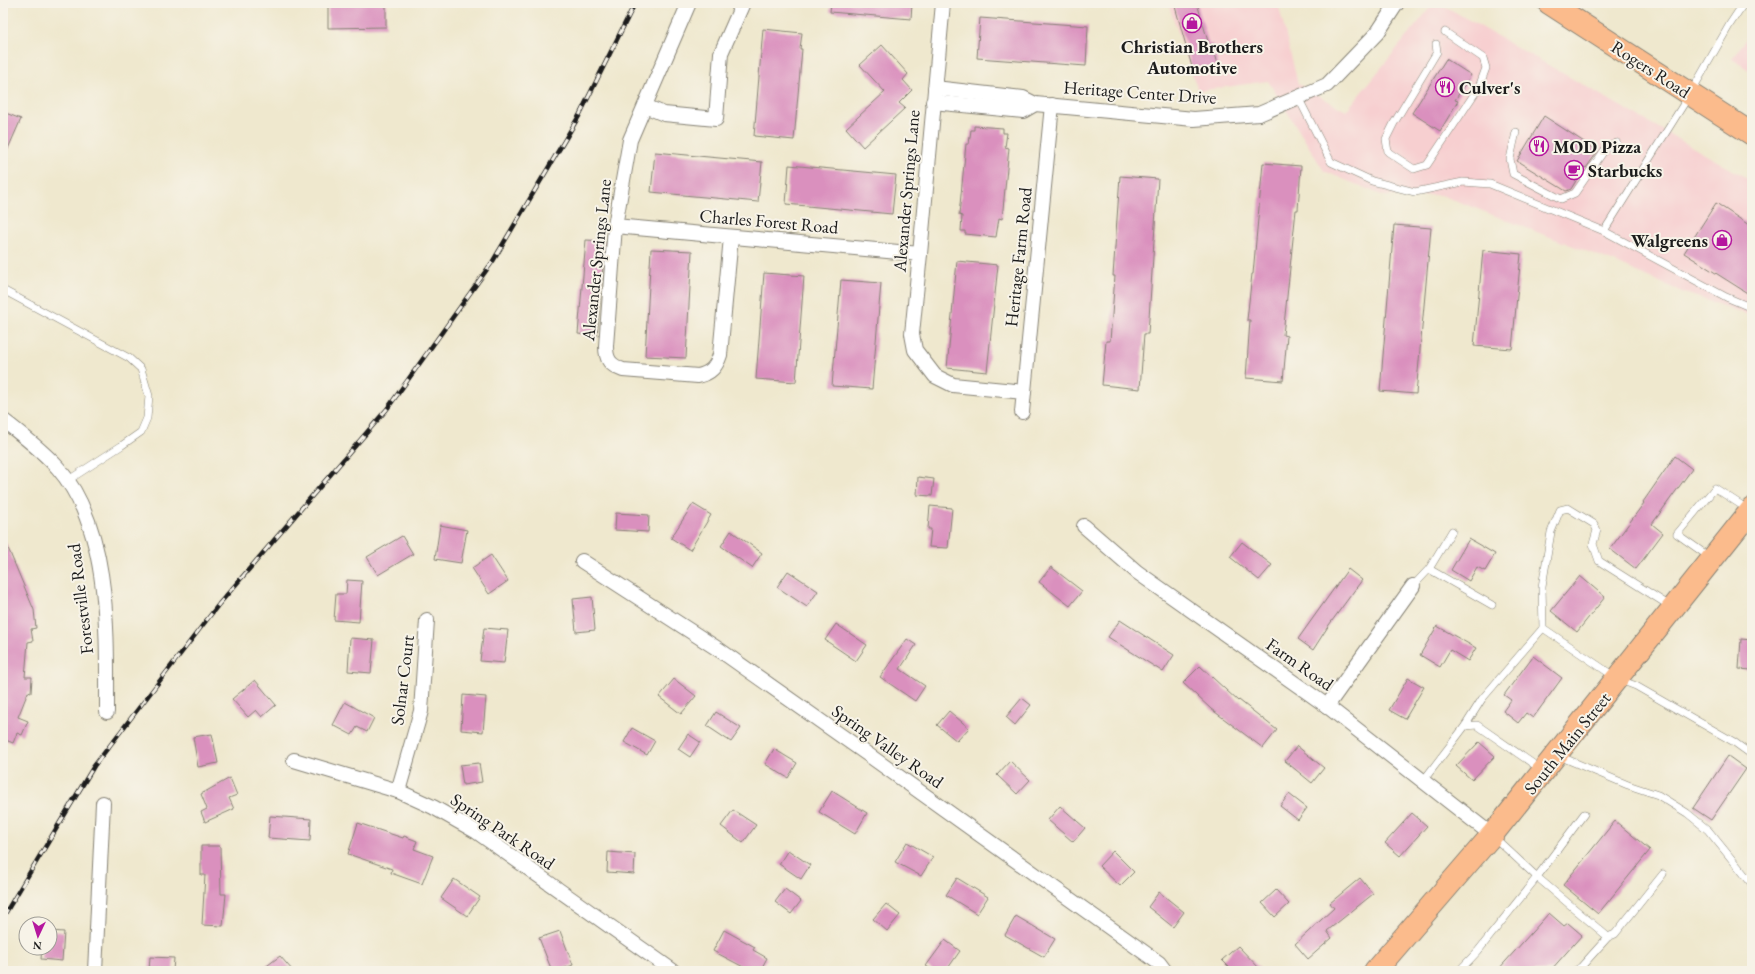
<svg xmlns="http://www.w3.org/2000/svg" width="1755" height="974" font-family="'EB Garamond',serif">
  <rect width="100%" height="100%" fill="#f7f3e8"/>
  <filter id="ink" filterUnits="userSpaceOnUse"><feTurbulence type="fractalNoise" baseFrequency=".025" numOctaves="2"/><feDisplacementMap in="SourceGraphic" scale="8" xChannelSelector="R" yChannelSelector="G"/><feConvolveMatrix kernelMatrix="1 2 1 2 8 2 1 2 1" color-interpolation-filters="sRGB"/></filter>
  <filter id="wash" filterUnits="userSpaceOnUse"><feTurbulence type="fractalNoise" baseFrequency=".012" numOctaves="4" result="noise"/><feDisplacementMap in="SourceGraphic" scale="16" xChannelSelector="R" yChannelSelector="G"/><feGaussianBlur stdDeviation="0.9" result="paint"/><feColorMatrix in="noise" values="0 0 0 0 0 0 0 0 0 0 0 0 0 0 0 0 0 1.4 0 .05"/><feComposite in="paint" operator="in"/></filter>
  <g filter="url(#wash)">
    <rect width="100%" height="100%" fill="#efe8ce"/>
    <g fill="#f7cfd0">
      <polygon points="1168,3 1278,3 1298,84 1346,111 1434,3 1439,3 1752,181 1752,316 1682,292 1612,261 1441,195 1384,196 1324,171 1268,81 1198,91"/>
      <polygon points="1752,30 1752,72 1732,59"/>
    </g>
    <g id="blocks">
      <g fill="#da90be">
        <polygon points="328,3 386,3 386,27 328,28"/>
        <polygon points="831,3 912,3 911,19 830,12"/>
        <polygon points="1174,3 1197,3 1209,45 1212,44 1219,67 1194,74"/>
        <polygon points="980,18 1088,26 1086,66 977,58"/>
        <polygon points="763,29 802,33 800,49 802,49 794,140 754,136"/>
        <polygon points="882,45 908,74 903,80 912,90 899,103 905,108 863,147 846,128 885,92 860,65"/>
        <polygon points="1446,59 1471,75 1455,100 1458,101 1440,131 1412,113"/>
        <polygon points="3,112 21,119 3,160"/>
        <polygon points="1544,116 1598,151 1586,168 1584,167 1571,189 1566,191 1517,161"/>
        <polygon points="974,126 1003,128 1003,133 1007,133 1005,147 1009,148 1002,219 999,218 996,237 965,234 965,231 961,231 962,216 959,215 966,144 969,144 971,130 974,130"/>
        <polygon points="655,152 762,162 758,202 651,192"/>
        <polygon points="1263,163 1301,166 1298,210 1296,210 1283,335 1287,336 1283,381 1246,378 1250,320 1247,320 1252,274 1253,274"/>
        <polygon points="789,165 896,175 892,214 786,204"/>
        <polygon points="1120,176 1158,179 1148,334 1144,334 1140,389 1102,385 1106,341 1110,341 1115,276 1113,276"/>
        <polygon points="1716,203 1752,227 1752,296 1684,253"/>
        <polygon points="1394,225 1431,228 1416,394 1380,391"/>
        <polygon points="586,240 605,241 597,336 578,334"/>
        <polygon points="651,249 692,251 686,358 645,356"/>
        <polygon points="1483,250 1521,254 1512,349 1474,346"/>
        <polygon points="957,261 998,265 987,372 947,368"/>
        <polygon points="764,273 804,276 796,382 756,379"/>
        <polygon points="841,280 881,283 872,389 832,386"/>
        <polygon points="1675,456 1692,469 1652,524 1663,533 1636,569 1610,549 1644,503 1643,502"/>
        <polygon points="918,477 934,479 932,496 917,495"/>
        <polygon points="693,504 711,515 690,550 671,538"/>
        <polygon points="930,506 952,508 948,548 929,547 931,529 928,529"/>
        <polygon points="616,513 649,515 648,532 615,530"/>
        <polygon points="440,525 467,530 461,563 435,559"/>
        <polygon points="731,531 762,553 752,568 721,546"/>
        <polygon points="3,536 34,610 36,628 31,629 33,641 28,642 25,677 32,677 31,693 28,692 18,717 28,721 22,735 17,733 13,743 3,739"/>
        <polygon points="402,536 413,554 378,575 367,557"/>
        <polygon points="1469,539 1495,554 1485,571 1477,567 1469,581 1451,570"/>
        <polygon points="1242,542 1272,565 1259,580 1230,557"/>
        <polygon points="491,555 508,581 489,594 472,568"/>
        <polygon points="1051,567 1082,591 1070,606 1039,582"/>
        <polygon points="1348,569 1362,580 1329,625 1313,650 1298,639"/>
        <polygon points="788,571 818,591 807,607 777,587"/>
        <polygon points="1580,576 1605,597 1577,632 1551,611"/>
        <polygon points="347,580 362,581 359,622 334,620 336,594 346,594"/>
        <polygon points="592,597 595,630 576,632 573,599"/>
        <polygon points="1120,620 1174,655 1163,672 1108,637"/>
        <polygon points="836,624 867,645 856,661 825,640"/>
        <polygon points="1437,626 1476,648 1468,661 1450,650 1440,667 1420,655"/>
        <polygon points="484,628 508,630 504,663 480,661"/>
        <polygon points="350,638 374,640 371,673 348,671"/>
        <polygon points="907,639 916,645 900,669 925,686 915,701 880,677"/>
        <polygon points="1741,639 1752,640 1752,670 1739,669"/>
        <polygon points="1533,656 1562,678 1533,718 1526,713 1518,723 1503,711 1511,700 1504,695"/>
        <polygon points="1200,666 1238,701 1239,700 1277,730 1263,748 1211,709 1183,683"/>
        <polygon points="1408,678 1424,687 1405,719 1389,710"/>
        <polygon points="674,679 696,696 681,714 659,697"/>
        <polygon points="255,680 276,705 262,717 256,710 248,717 232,699"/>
        <polygon points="463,695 486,697 483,732 461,730"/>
        <polygon points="1022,698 1031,705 1015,725 1006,717"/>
        <polygon points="345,702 374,718 367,732 357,727 352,735 333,725"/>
        <polygon points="949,711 969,728 957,741 937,725"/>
        <polygon points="716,712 741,728 731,742 707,726"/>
        <polygon points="632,728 655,741 647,755 624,742"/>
        <polygon points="212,734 218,763 198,767 193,737"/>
        <polygon points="688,734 700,742 690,757 678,749"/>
        <polygon points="1479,742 1495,756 1472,780 1456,766"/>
        <polygon points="1297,746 1324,768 1312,783 1285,761"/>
        <polygon points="774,749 797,763 788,778 765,764"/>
        <polygon points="1728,756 1746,769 1711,820 1693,808"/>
        <polygon points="1010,761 1030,780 1017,794 997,775"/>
        <polygon points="479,763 482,782 463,785 460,765"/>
        <polygon points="230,778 237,795 229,798 234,809 205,822 201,812 207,809 201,794"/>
        <polygon points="832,791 867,813 855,834 819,812"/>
        <polygon points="1289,794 1307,808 1298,820 1280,806"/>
        <polygon points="1060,806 1085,828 1073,842 1048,820"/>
        <polygon points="733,810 756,825 743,843 721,826"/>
        <polygon points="1412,813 1427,826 1400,856 1385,843"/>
        <polygon points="270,816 311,819 310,841 268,838"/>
        <polygon points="1615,821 1650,850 1598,914 1563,885"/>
        <polygon points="358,823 403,838 404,836 417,841 414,849 433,856 422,884 391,873 392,869 348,854"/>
        <polygon points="907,842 933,857 921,876 895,862"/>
        <polygon points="201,846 220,846 221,894 226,894 223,926 202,925 205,875 201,875"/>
        <polygon points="788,850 810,865 801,879 779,864"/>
        <polygon points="1113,851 1134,872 1120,886 1099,866"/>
        <polygon points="608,852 635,854 634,874 607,872"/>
        <polygon points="957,878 988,897 977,914 946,895"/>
        <polygon points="1360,878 1373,894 1327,931 1332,938 1308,959 1295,944 1334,908 1330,903"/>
        <polygon points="454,879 480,897 467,916 441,898"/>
        <polygon points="785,889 801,901 791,914 775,902"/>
        <polygon points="1276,890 1289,904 1275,917 1262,903"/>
        <polygon points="1159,892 1184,912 1173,927 1148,907"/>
        <polygon points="886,904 900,915 887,931 873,919"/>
        <polygon points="1549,913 1564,926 1568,923 1582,935 1550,971 1497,971"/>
        <polygon points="1016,916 1055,939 1044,957 1005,935"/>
        <polygon points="724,930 755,947 753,950 767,958 760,971 751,971 713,951"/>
        <polygon points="50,931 64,932 62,961 41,959 42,948 50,948"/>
        <polygon points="560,931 573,965 557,971 552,971 539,938"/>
        <polygon points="945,940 960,951 946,971 934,971 926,966"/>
        <polygon points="1238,946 1262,971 1233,971 1222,960"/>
        <polygon points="280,956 293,971 260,971"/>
        <polygon points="150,957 174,958 173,971 149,971"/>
      </g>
    </g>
  </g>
  <g filter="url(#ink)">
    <use href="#blocks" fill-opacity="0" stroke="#868275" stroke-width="1"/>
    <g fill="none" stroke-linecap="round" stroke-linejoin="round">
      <g stroke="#868275" stroke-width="8">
        <g id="lane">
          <polyline points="1436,44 1437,52 1394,123 1386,139 1388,152 1414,169 1427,165 1479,87 1486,68 1483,58 1445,32"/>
          <polyline points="1298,97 1331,162 1372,181 1415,192 1463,182 1490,184 1604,231 1690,94 1730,24 1744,3"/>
          <polyline points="1516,132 1510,159 1513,174 1561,199 1575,193 1606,148 1617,143"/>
          <polyline points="1604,231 1726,297 1752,308"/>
          <polyline points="3,290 129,358 141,369 149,396 147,418 141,432 121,446 67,481"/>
          <polyline points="1711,558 1677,534 1715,488 1749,510"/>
          <polyline points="1429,569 1452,531"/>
          <polyline points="1413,586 1429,569 1492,605"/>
          <polyline points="1670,606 1599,561 1593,544 1597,530 1594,524 1568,508 1560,510 1551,532 1542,587 1543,628 1618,679 1636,686 1734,742 1752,755"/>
          <polyline points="1465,726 1482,699 1543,628"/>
          <polyline points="1559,756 1628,785 1658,795 1687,813 1708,830 1752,884"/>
          <polyline points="1423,781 1465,726 1477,725 1542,770"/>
          <polyline points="1494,837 1537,877 1584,814"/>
          <polyline points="1459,971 1478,951 1537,877 1608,937"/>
          <polyline points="1575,971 1581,967 1608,937 1615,934 1663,874"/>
        </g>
      </g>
      <g stroke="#868275" stroke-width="16">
        <g id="street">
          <path d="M689,3L630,140L615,226L606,346C606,360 610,365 623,370L698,376C711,373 716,367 720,355L731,237"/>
          <polyline points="943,3 920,254 912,334 915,350 935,376 953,385 1024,392"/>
          <polyline points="935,88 1023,98 1035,104 1194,119 1259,114 1327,85 1378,32 1397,3"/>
          <polyline points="933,102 1023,111 1035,104"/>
          <polyline points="645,106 664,114 716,119 721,53 743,3"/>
          <polyline points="615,226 920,254"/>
          <polyline points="1022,412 1052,105"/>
          <path d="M3,420C22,435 42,450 58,468C111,529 107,635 107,712"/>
          <polyline points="1084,526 1137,572 1327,706 1492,835"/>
          <polyline points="582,561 721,651 870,756 1159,963 1165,971"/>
          <polyline points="1327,706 1413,586"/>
          <polyline points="294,760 398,791 433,807 477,832 673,971"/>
          <polyline points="398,791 421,711 427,620"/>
          <polyline points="95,971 103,803"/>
        </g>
      </g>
      <g stroke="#868275" stroke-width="24">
        <g id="primary">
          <polyline points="1549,3 1752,134"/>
          <polyline points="1375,971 1492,835 1752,509"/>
        </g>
      </g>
      <use href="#lane" stroke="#fff" stroke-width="7"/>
      <use href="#street" stroke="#fff" stroke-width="14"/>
      <use href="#primary" stroke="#fbbb8c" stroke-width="22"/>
      <g stroke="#1c1c1c" stroke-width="4.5">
        <polyline id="rail" points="3,917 94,766 219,604 387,409 493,261 579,116 635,3"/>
      </g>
      <use href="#rail" stroke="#f7f3e8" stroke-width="3" stroke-dasharray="9" stroke-linecap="butt"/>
    </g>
  </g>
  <defs>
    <g id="shop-ring" transform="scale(1)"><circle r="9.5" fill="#f7f3e8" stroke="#b5179e" stroke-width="1.5"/><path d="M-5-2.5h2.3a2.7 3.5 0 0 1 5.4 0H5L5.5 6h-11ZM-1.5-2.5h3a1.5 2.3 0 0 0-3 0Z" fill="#b5179e"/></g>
    <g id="restaurant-ring" transform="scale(1)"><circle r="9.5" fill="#f7f3e8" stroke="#b5179e" stroke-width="1.5"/><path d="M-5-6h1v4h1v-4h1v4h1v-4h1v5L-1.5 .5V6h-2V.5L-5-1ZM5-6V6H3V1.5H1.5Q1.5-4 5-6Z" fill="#b5179e"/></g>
    <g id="cafe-ring" transform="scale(1)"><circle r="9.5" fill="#f7f3e8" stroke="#b5179e" stroke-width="1.5"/><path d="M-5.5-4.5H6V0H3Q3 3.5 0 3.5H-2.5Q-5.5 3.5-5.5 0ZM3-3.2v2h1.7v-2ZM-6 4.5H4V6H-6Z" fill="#b5179e"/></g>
  </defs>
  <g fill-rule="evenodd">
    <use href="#shop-ring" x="1192" y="23"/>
    <use href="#restaurant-ring" x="1445" y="87"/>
    <use href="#restaurant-ring" x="1539" y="146"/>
    <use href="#cafe-ring" x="1574" y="170"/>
    <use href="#shop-ring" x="1722" y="240"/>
  </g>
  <g text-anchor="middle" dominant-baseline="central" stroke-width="4" stroke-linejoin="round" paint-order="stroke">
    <g font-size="18" font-weight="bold" fill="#1c1c1c" stroke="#f7f3e8" text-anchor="start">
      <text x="1192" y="46" text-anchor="middle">Christian Brothers<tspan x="1192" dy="21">Automotive</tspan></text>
      <text x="1459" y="87">Culver's</text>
      <text x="1553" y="146">MOD Pizza</text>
      <text x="1588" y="170">Starbucks</text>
      <text x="1708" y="240" text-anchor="end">Walgreens</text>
    </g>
    <g font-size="18" fill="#1c1c1c" stroke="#f7f3e8">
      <text transform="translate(1651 69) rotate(33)">Rogers Road</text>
      <text transform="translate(1140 92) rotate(4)">Heritage Center Drive</text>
      <text transform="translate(906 191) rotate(-85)">Alexander Springs Lane</text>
      <text transform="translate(769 221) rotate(5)">Charles Forest Road</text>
      <text transform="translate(1018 257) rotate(-84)">Heritage Farm Road</text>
      <text transform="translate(596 260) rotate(-84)">Alexander Springs Lane</text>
      <text transform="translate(80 599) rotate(-97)">Forestville Road</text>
      <text transform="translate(1300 664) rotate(35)">Farm Road</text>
      <text transform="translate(402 680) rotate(-83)">Solnar Court</text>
      <text transform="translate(1567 743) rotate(-51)">South Main Street</text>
      <text transform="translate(888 746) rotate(35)">Spring Valley Road</text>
      <text transform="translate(503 831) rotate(34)">Spring Park Road</text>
    </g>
  </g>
  <rect width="1755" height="974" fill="none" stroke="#f7f3e8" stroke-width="16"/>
  <g transform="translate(38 936) rotate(184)"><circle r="19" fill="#f7f3e8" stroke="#9f9d96"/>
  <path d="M0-3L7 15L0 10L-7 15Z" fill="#b5179e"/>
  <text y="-6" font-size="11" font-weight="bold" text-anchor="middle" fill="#1c1c1c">N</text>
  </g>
</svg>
